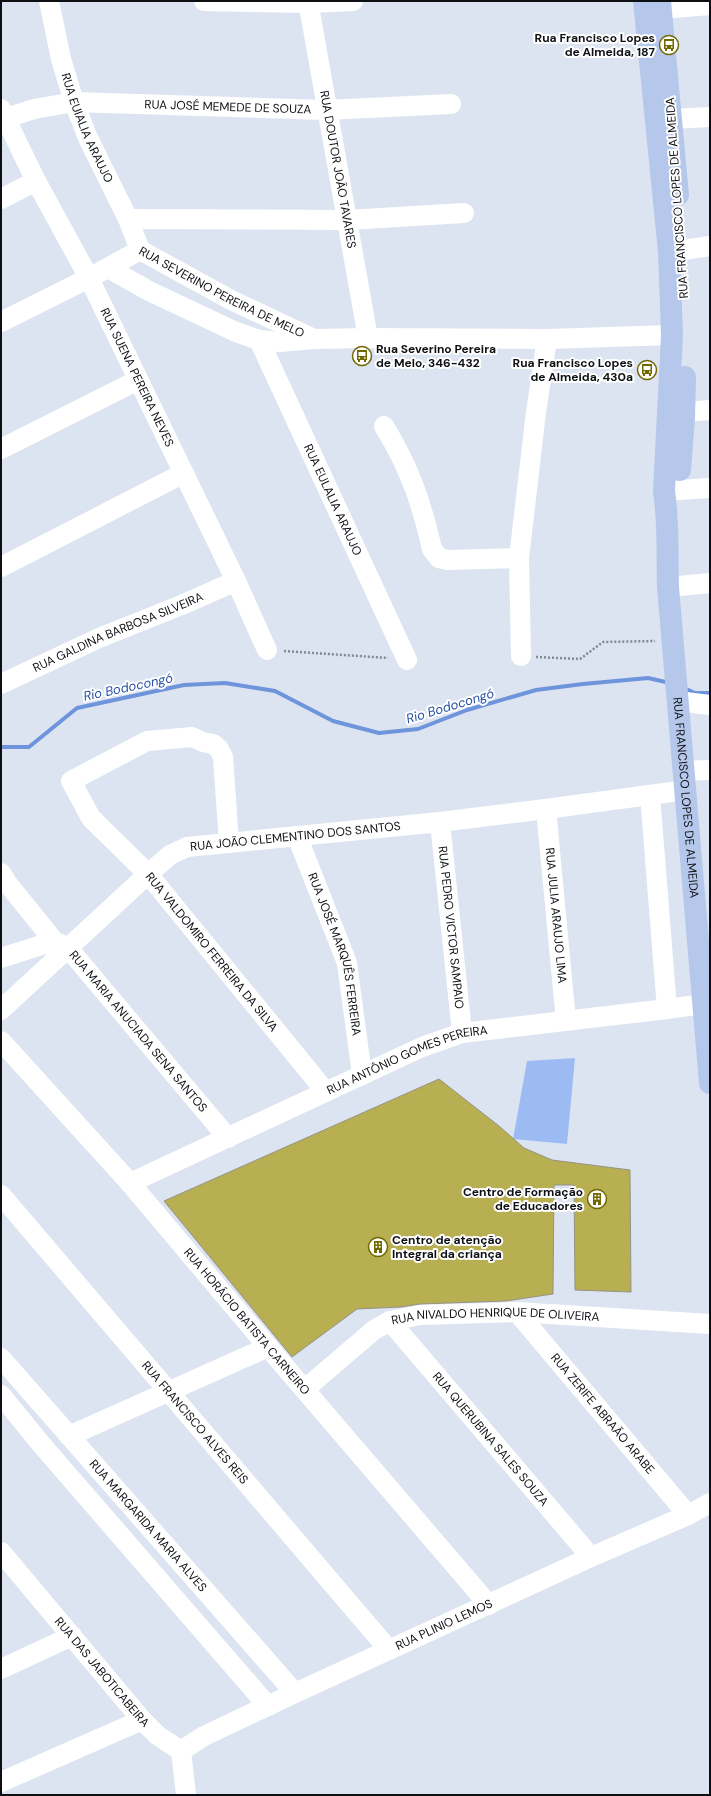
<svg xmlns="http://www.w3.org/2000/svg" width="711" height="1796" font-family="'DM Sans',sans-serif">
  <rect width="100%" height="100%" fill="#dde4f1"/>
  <polygon fill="#9dbbf3" points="575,1058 567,1144 513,1139 527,1061"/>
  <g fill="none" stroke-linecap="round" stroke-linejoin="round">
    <g stroke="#6e94db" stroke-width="4">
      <polyline points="684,688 695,693 710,693"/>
      <polyline points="1,747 29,747 77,708 184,685 225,683 275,691 333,721 379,733 418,729 467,710 536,690 583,684 648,678 670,683"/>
    </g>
  </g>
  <polygon fill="#b8ae52" stroke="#949386" points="439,1079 499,1126 524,1148 552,1160 630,1170 631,1292 575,1290 574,1185 554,1185 553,1294 506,1301 420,1304 401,1307 357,1309 292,1357 164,1201"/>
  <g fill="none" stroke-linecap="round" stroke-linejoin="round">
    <g stroke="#838891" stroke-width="2.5" stroke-dasharray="2 2" stroke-linecap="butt">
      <polyline points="284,651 388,658"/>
      <polyline points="536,657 580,659 603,642 655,641"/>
    </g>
    <g stroke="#fff" stroke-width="20">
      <path id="s1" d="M49,1L61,59L74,102L88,138L128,219L140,250"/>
      <polyline points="204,1 308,3 353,1"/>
      <path id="s2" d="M308,1L368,338"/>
      <polyline points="661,9 710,5"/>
      <path id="s3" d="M1,109L36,181L89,278L236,581L267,650"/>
      <path id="s4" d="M6,118L34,109L74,102L326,110L451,104"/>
      <polyline points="671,119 710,117"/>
      <polyline points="1,199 36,181"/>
      <polyline points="128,219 347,220 464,213"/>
      <path id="s5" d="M140,250L231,300L314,339"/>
      <polyline points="669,252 710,246"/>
      <polyline points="108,268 149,291 236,332 259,340 279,342 314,339 368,338 547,339 672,335"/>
      <polyline points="1,322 89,278 140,250"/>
      <path id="s6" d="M259,340L407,660"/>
      <polyline points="684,412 710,410"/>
      <path d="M384,426C410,469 421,501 432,549L439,558L447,560L519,558"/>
      <polyline points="1,449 138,380"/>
      <polyline points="664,491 710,488"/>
      <polyline points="1,567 184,473"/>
      <polyline points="668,587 710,583"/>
      <polyline points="521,656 519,558 536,412 547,339"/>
      <path id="s7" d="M1,684L99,638L184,604L236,581"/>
      <polyline points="677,701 710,705"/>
      <polyline points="683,771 710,770"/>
      <polyline points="650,795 667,1009"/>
      <path id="s8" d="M546,809L566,1021"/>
      <path id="s9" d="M440,822L462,1033"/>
      <path id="s10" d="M297,836L347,963L362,1075"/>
      <path id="s11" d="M229,843L223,757L219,749L213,744L203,742L192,737L147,741L71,781L91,818L148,874L326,1092"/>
      <path id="s12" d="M1,873L8,884L54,941L68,948L228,1138"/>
      <polyline points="1,958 54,941"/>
      <path id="s13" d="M1,1010L148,874L170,855L187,847L440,822L546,809L686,790"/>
      <path id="s14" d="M1,1041L130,1183L268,1347L489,1605"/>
      <path id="s15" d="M130,1183L422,1047L462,1033L667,1009L703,1004"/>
      <path id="s16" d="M1,1195L389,1650"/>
      <path id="s17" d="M517,1312L688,1515"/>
      <path id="s18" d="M390,1321L591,1557"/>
      <path id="s19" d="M1,1358L295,1693"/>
      <path id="s20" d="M305,1389L374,1330L390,1321L420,1315L517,1312L710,1324"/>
      <polyline points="1,1395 41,1444 268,1706"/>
      <polyline points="69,1436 268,1347"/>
      <path id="s21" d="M1,1552L142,1720L157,1735L181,1751"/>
      <polyline points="1,1669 72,1636"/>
      <path id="s22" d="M181,1751L204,1736L295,1693L591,1557L688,1515L710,1503"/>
      <polyline points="181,1751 186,1795"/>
      <polyline points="1,1782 142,1720"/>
    </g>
    <g stroke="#b5c8eb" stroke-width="22">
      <path id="s23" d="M644,1L669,252L672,335L664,491C669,523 667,555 668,587L710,1083"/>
      <polyline points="660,1 678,195"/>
      <polyline points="680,470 684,419 685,377"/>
    </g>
  </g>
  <defs>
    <g id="bus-ring" transform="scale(1)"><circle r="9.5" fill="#fff" stroke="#716800" stroke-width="1.5"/><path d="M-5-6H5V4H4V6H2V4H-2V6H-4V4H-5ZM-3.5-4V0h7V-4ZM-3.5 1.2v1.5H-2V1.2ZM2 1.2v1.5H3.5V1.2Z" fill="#716800"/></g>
    <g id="building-ring" transform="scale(1)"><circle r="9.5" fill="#fff" stroke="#716800" stroke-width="1.5"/><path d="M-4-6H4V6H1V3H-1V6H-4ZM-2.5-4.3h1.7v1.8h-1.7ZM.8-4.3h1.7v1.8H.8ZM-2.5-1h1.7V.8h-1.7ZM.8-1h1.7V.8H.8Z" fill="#716800"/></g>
  </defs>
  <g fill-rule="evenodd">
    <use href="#bus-ring" x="669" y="45"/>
    <use href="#bus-ring" x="362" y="356"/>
    <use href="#bus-ring" x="647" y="370"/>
    <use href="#building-ring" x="597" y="1199"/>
    <use href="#building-ring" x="378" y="1247"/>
  </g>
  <g text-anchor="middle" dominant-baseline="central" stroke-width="4" stroke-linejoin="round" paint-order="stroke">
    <g font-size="12" font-weight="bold" fill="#0d0f13" stroke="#fff" text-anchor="end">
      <text x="655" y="38">Rua Francisco Lopes<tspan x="655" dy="14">de Almeida, 187</tspan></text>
      <text x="376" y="349" text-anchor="start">Rua Severino Pereira<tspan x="376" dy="14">de Melo, 346-432</tspan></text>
      <text x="633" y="363">Rua Francisco Lopes<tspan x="633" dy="14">de Almeida, 430a</tspan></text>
      <text x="583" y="1192">Centro de Formação<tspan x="583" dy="14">de Educadores</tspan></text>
      <text x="392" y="1240" text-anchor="start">Centro de atenção<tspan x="392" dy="14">Integral da criança</tspan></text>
    </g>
    <g font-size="12" fill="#0d0f13" stroke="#fff">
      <text stroke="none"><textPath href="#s4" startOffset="224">RUA JOSÉ MEMEDE DE SOUZA</textPath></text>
      <text stroke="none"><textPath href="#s1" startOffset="133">RUA EUIALIA ARAUJO</textPath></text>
      <text stroke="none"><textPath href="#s2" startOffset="171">RUA DOUTOR JOÃO TAVARES</textPath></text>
      <text transform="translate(677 198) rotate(-94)">RUA FRANCISCO LOPES DE ALMEIDA</text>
      <text stroke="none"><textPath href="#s5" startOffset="92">RUA SEVERINO PEREIRA DE MELO</textPath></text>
      <text stroke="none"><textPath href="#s3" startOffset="301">RUA SUENA PEREIRA NEVES</textPath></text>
      <text stroke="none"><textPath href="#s6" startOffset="176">RUA EULALIA ARAUJO</textPath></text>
      <text stroke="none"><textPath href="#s7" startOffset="128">RUA GALDINA BARBOSA SILVEIRA</textPath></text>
      <text stroke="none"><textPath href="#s23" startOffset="799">RUA FRANCISCO LOPES DE ALMEIDA</textPath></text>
      <text stroke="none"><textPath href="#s13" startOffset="357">RUA JOÃO CLEMENTINO DOS SANTOS</textPath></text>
      <text stroke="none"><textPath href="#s8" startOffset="107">RUA JULIA ARAUJO LIMA</textPath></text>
      <text stroke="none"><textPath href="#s9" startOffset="106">RUA PEDRO VICTOR SAMPAIO</textPath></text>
      <text stroke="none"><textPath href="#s11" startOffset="479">RUA VALDOMIRO FERREIRA DA SILVA</textPath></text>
      <text stroke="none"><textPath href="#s10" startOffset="125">RUA JOSÉ MARQUÊS FERREIRA</textPath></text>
      <text stroke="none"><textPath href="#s12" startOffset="211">RUA MARIA ANUCIADA SENA SANTOS</textPath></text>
      <text stroke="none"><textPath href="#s15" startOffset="304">RUA ANTÔNIO GOMES PEREIRA</textPath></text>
      <text stroke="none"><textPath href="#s20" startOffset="215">RUA NIVALDO HENRIQUE DE OLIVEIRA</textPath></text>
      <text stroke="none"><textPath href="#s14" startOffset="373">RUA HORÁCIO BATISTA CARNEIRO</textPath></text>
      <text stroke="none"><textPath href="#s17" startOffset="133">RUA ZERIFE ABRAÃO ARABE</textPath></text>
      <text stroke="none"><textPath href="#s16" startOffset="299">RUA FRANCISCO ALVES REIS</textPath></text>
      <text stroke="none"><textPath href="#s18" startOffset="155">RUA QUERUBINA SALES SOUZA</textPath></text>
      <text stroke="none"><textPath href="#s19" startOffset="223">RUA MARGARIDA MARIA ALVES</textPath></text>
      <text stroke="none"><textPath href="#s22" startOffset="292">RUA PLINIO LEMOS</textPath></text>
      <text stroke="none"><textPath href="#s21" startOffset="157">RUA DAS JABOTICABEIRA</textPath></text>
    </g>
    <g font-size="13" font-style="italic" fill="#2851a6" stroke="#fff">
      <text transform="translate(128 687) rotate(-12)">Rio Bodocongó</text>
      <text transform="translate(450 706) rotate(-17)">Rio Bodocongó</text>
    </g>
  </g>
  <rect width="711" height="1796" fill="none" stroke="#0d0f13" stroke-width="4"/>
</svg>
